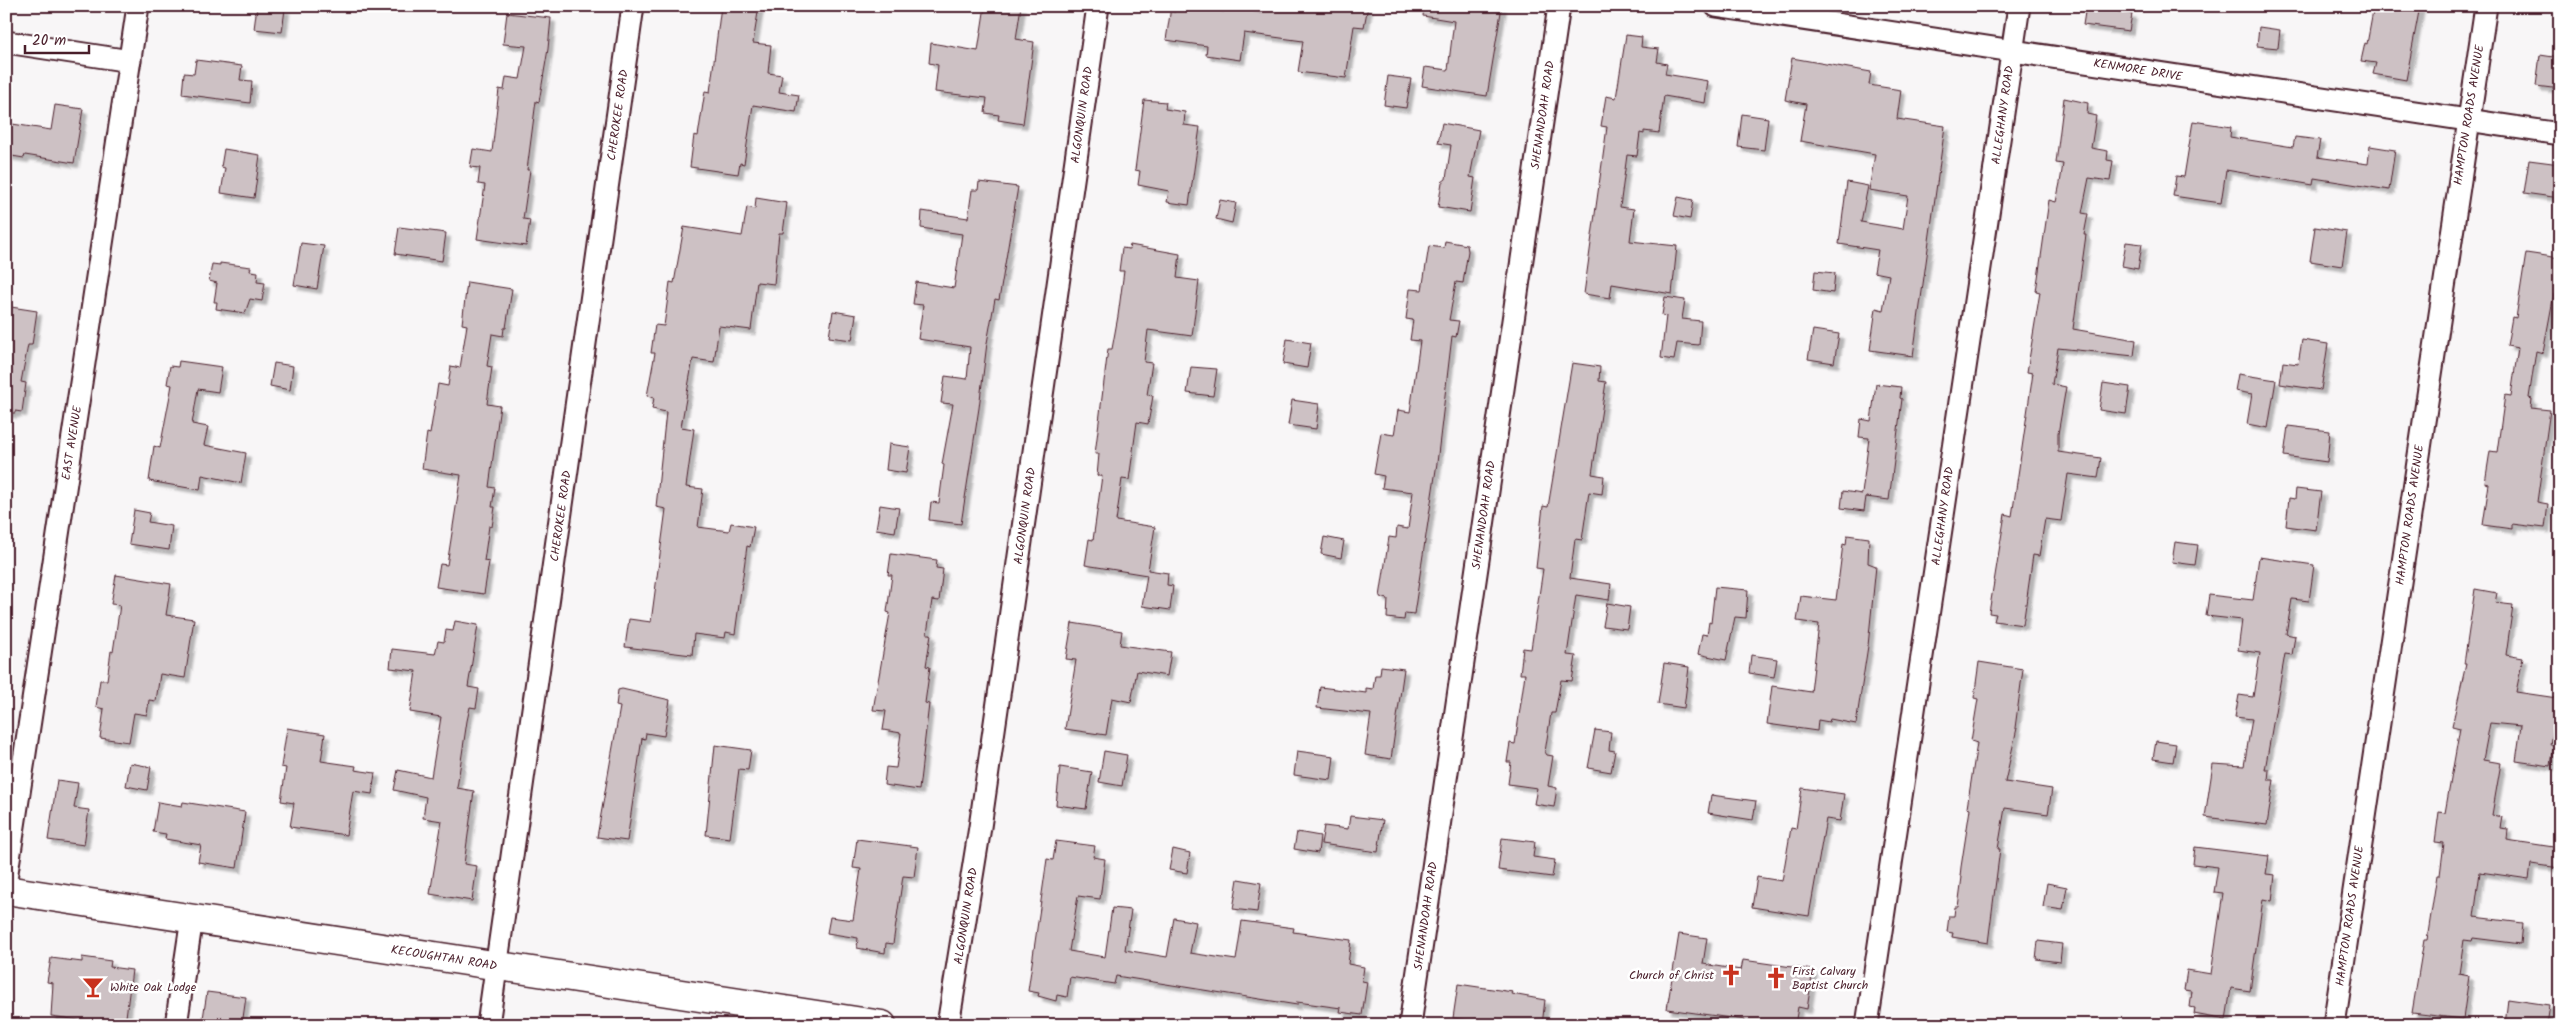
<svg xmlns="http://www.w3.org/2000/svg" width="2566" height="1031" font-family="Kalam,sans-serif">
  <defs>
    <filter id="shadow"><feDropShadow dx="4.5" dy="4.5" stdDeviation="1" flood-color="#0004"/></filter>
  </defs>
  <rect width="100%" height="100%" fill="#f8f6f7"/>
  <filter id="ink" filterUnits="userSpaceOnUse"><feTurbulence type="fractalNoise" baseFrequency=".02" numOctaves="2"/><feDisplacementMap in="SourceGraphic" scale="10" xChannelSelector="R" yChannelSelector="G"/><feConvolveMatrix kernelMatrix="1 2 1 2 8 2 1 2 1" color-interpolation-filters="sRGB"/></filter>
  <g filter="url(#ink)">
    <g fill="#cdc1c4" stroke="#4a1f2b" filter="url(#shadow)">
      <polygon points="257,6 285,9 282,32 254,29"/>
      <polygon points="721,6 759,6 753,43 771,45 768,73 782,75 779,92 799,95 796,112 753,105 744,164 740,163 738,174 690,167 694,135 698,136 705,91 710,92"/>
      <polygon points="985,6 1021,6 1016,39 1034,42 1023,124 998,120 999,115 985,113 987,98 935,92 938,65 929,63 931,43 978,51"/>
      <polygon points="1175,6 1224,12 1225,7 1261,13 1262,6 1302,6 1331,10 1331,6 1368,6 1364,27 1354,26 1346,78 1298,72 1303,41 1244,33 1240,60 1206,55 1207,46 1166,40 1170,14 1170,11 1175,12"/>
      <polygon points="1424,6 1502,6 1487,96 1422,86 1425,67 1448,70 1454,21 1423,16"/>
      <polygon points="2086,6 2119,6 2118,12 2132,14 2129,31 2083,25"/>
      <polygon points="2374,6 2420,6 2406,80 2373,74 2376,63 2361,61 2365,43 2367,44"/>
      <polygon points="507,13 551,18 548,49 539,102 536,101 527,170 530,170 523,219 530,220 526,246 477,239 485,185 478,184 480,168 470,167 473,149 492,152 499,89 504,90 506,77 520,79 526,46 503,44"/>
      <polygon points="2259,27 2280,30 2278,48 2257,46"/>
      <polygon points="1626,35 1642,37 1641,47 1659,49 1657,62 1667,64 1665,74 1708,81 1705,103 1664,96 1659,133 1644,131 1644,134 1640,133 1637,156 1627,155 1620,207 1634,209 1630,241 1677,246 1672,294 1612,284 1610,298 1584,294 1607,127 1601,126 1606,96 1616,98"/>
      <polygon points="2540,55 2560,58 2560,89 2536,86"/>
      <polygon points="1792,58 1871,72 1869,85 1901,90 1897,119 1945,126 1913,356 1870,350 1876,308 1883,310 1889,275 1874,272 1878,250 1839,244 1847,182 1868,186 1861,222 1903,229 1908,196 1869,190 1875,154 1800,141 1806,104 1785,100"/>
      <polygon points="196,60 242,66 240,80 252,81 250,103 182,94 184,73 194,74"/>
      <polygon points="1388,76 1411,79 1406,108 1384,105"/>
      <polygon points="2064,98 2088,103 2087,114 2096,116 2091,148 2108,151 2107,160 2113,161 2110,181 2089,178 2082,213 2088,214 2084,235 2086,235 2073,329 2136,340 2134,356 2058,348 2052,384 2066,387 2058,434 2058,452 2101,458 2098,478 2068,474 2061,521 2045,519 2039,556 2033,555 2023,625 1994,621 1996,614 1989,613 2005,514 2012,516 2033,373 2027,372 2040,292 2036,291 2039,271 2049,200 2056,202 2060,183 2063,164 2056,163"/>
      <polygon points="1144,100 1166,102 1165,109 1185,112 1184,125 1200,127 1189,205 1167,202 1169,191 1138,185 1140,171 1135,170"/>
      <polygon points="55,105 83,109 74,163 25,155 24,158 6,155 6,123 51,130"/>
      <polygon points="1742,114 1768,118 1764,150 1738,147"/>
      <polygon points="2193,121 2231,127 2230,137 2293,147 2295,137 2320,140 2317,157 2368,164 2370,146 2395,150 2389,190 2314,178 2313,185 2226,170 2221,203 2173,196 2176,176 2184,177"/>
      <polygon points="1442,123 1479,130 1470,177 1475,178 1470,212 1438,207 1442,182 1446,179 1451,145 1438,143"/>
      <polygon points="224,149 260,155 254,198 221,193 225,168 221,167"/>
      <polygon points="2529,160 2560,164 2560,198 2524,193"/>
      <polygon points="979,182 1018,187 999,300 995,299 987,343 979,408 961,524 929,520 931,502 939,503 944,465 942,464 953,404 941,403 945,376 967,379 970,347 918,339 923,305 913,304 916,282 954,288 962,234 921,228 922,211 968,218 972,190 978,190"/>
      <polygon points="1678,197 1693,200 1690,219 1674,216"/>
      <polygon points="756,198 787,203 783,233 779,233 774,284 757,282 751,330 719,326 714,362 693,359 681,427 694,429 686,487 703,489 698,527 729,531 731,523 754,527 750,547 747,546 735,634 726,632 725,638 694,634 692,655 625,647 629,619 651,622 666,509 656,507 666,412 652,409 654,398 647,396 655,353 651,353 655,325 664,326 670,282 674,283 684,227 742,236 747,207 755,209"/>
      <polygon points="1220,200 1236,203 1232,223 1216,219"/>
      <polygon points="399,227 446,233 442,261 395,254"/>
      <polygon points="2315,227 2347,232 2342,266 2310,261"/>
      <polygon points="1445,241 1467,245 1468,251 1463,283 1456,282 1449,320 1459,321 1456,337 1452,336 1437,463 1414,614 1405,613 1404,620 1387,618 1388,599 1380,597 1389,537 1396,538 1397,527 1408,529 1413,492 1382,488 1384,476 1374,474 1381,433 1394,435 1398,410 1410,412 1420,341 1410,340 1413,320 1406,319 1410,289 1422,290 1429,246 1444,248"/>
      <polygon points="2126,242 2142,244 2138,269 2122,266"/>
      <polygon points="301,243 324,246 317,289 294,285"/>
      <polygon points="1130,245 1180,254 1177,278 1199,281 1192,336 1148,330 1144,362 1152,363 1147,395 1153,396 1148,424 1137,422 1129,480 1122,479 1116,521 1155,527 1148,570 1168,573 1167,585 1173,586 1170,610 1142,606 1147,575 1085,565 1089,539 1093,540 1102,476 1097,476 1099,454 1095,454 1108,349 1112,349 1118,316 1124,271 1119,271 1122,248 1129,249"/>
      <polygon points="2526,253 2560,258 2560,295 2554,294 2543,353 2536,351 2529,398 2532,399 2531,408 2550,410 2537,502 2548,504 2545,528 2512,524 2512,529 2483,525 2489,484 2485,483 2490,451 2497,452 2505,395 2511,396 2518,348 2507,346 2512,317 2516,318"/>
      <polygon points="220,263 251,267 250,271 258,272 257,282 265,283 262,301 250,299 245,313 216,309 217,302 214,302 217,283 209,281 212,264 220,265"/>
      <polygon points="1815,271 1835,273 1833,293 1813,290"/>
      <polygon points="467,282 512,289 506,328 504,328 503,336 492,334 487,366 492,367 487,404 500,406 489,487 495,488 492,507 495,507 492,527 489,526 484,561 489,562 484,594 436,587 440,564 447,565 461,475 422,469 427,433 430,434 438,384 448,386 451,366 460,368 467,325 462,324"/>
      <polygon points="1665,297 1685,300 1682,319 1701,321 1699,345 1677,343 1674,360 1661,358 1666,316 1662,315"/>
      <polygon points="11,307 37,311 32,345 28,345 21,382 26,383 22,412 15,411 15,413 6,413 6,326 9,327"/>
      <polygon points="833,311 856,315 852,340 829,337"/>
      <polygon points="1813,330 1839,334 1834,363 1808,359"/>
      <polygon points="1287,339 1311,343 1307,368 1283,364"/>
      <polygon points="2302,340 2328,344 2321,390 2280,384 2283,362 2298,364"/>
      <polygon points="179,361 222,367 218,392 198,389 192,424 208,427 204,445 246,453 241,483 202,475 200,490 149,481 154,446 160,448 172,385 167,384 170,366 178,367"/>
      <polygon points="274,363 293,366 290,390 270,386"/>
      <polygon points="1572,363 1600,367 1599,381 1606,382 1592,474 1604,476 1602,494 1589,492 1582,540 1575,539 1570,578 1611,584 1609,600 1576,595 1567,655 1576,656 1572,681 1561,680 1555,713 1551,713 1545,752 1547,755 1553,756 1548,786 1557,788 1554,807 1534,804 1537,788 1508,784 1511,762 1507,762 1510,743 1515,744 1525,674 1520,674 1523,648 1531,649 1543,569 1536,568 1543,506 1548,507"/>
      <polygon points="1191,367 1217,369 1213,396 1187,393"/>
      <polygon points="2238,374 2276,380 2268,428 2247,424 2252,394 2235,391"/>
      <polygon points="2103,383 2130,387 2126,414 2099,410"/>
      <polygon points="1876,384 1901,387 1900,398 1902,399 1889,500 1866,497 1864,511 1841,508 1843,491 1862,494 1869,438 1859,437 1861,419 1871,421"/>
      <polygon points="1292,400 1319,404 1316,429 1288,425"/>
      <polygon points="2288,426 2330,431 2327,462 2284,456"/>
      <polygon points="889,444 910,447 906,473 886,470"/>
      <polygon points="2296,489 2321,492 2316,530 2286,526 2289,498 2295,499"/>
      <polygon points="880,505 899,508 895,532 876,529"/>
      <polygon points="134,510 150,513 148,522 172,526 169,550 129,544"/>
      <polygon points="1847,535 1869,538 1868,563 1876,566 1868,646 1856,724 1830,719 1829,722 1818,720 1817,731 1767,724 1772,686 1811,692 1819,624 1797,621 1801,596 1836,600 1843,544 1846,545"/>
      <polygon points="1324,537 1344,541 1341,558 1321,554"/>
      <polygon points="2175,542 2198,545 2195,565 2172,562"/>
      <polygon points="891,554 937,560 936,568 943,569 939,601 932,600 927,634 931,634 926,666 930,667 925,703 929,704 919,790 884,785 886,767 896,768 901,733 883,730 886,711 873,710 890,613 887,612 892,575 888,575"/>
      <polygon points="2259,557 2314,565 2309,601 2292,599 2286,634 2295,636 2292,655 2285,654 2265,770 2269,770 2268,780 2274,780 2267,825 2205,817 2213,764 2244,766 2252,719 2235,717 2239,695 2253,697 2260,653 2238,650 2242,620 2206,616 2209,595 2253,600"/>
      <polygon points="116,575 171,584 166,615 194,619 185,678 160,674 156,701 149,700 147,715 134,713 129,742 100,738 104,709 96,707 100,680 107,680 111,651 113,652 120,605 111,604"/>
      <polygon points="1715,587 1748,590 1746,618 1735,617 1726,660 1698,654 1702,634 1707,635 1709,622 1711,623"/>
      <polygon points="2475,589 2497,593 2495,603 2513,605 2506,655 2523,658 2516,692 2557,698 2550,745 2554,745 2551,766 2516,761 2521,726 2490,723 2483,760 2501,763 2492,815 2502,817 2500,828 2508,829 2507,840 2560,848 2560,868 2531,864 2529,879 2480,872 2474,917 2523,923 2521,944 2473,938 2472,941 2464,940 2459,974 2469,976 2463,1019 2412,1013 2424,940 2427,940 2437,875 2440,875 2444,843 2435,842 2439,812 2445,813 2460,728 2452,726 2466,664 2464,664"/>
      <polygon points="1607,603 1630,607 1627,629 1603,626"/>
      <polygon points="455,621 478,625 468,687 479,689 476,708 470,707 467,721 457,788 474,791 464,864 477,866 472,901 430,894 442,821 423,818 426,797 394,790 398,770 431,777 441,717 410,712 416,671 390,668 392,649 435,654 438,641 444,642 446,630 453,631"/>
      <polygon points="1072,623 1122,631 1120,645 1171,652 1167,676 1137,671 1131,702 1112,698 1106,735 1065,729 1076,660 1066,659"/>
      <polygon points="1751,655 1777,659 1774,677 1749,673"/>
      <polygon points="1979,662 2023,669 2015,728 2017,728 2005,782 2052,789 2048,814 2005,808 1998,849 2000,849 1988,943 1952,937 1953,933 1947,932 1949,916 1954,916 1955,907 1958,907 1962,877 1960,876 1961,867 1970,809 1967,808 1977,743 1971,741 1978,699 1974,698"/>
      <polygon points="1664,663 1689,667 1684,708 1658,704"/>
      <polygon points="1381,666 1404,669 1391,759 1365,755 1371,714 1317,708 1320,687 1366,693 1366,688 1373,689 1375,675 1380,675"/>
      <polygon points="622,689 670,700 664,736 646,733 645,739 642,738 627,841 597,837 620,707 616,706 618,690"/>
      <polygon points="287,728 325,734 321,761 356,766 355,770 375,773 372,794 353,791 346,835 290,827 294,803 281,801 286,768 281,767"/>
      <polygon points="1595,730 1611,732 1609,750 1615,751 1611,772 1588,768"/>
      <polygon points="2156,741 2176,744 2173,762 2153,759"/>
      <polygon points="715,745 751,750 748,770 739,769 730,838 706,835"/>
      <polygon points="1104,751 1127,755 1122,786 1099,782"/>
      <polygon points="1297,751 1334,756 1331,780 1294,775"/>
      <polygon points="130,763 151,767 147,790 126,786"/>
      <polygon points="1060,767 1092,772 1086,809 1056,805"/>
      <polygon points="57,780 78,783 74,808 89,810 84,845 48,840"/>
      <polygon points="1802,788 1844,794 1840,821 1826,819 1809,916 1752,907 1757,877 1782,881 1791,828 1796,829"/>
      <polygon points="1711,795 1756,801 1753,820 1708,813"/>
      <polygon points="158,802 182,806 183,802 245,812 237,868 198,862 201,845 165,839 166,834 153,832"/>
      <polygon points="1350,816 1383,820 1378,852 1321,844 1324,826 1348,829"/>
      <polygon points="1297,832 1320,836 1318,853 1294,849"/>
      <polygon points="1502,838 1535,842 1533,857 1555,860 1552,877 1498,870"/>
      <polygon points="857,839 918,847 914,877 903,876 893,944 886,943 885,953 857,948 858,938 827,933 830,917 853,920 861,869 853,868"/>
      <polygon points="1056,841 1095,846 1093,857 1105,859 1100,899 1078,896 1069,951 1105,957 1112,908 1131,910 1125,950 1167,957 1174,918 1196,922 1190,953 1236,960 1242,921 1294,928 1293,932 1351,940 1348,964 1364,967 1362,981 1367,982 1362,1015 1340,1012 1341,1008 1297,1002 1297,1005 1116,976 1114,984 1070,977 1067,997 1057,995 1056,1001 1038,996 1039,993 1028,991 1047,859 1053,860"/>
      <polygon points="2195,847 2269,856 2266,874 2275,875 2272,901 2263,899 2250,991 2231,988 2226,1020 2194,1014 2195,1008 2190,1007 2192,991 2184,990 2187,970 2211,974 2223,893 2214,892 2218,867 2193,864"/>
      <polygon points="1173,849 1190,853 1187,873 1169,870"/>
      <polygon points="1238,879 1261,883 1257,912 1233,909"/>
      <polygon points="2047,883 2067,887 2063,910 2043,907"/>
      <polygon points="1679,934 1707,938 1703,964 1741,970 1743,960 1813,970 1807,1009 1798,1007 1795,1025 1744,1025 1745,1020 1667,1009"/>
      <polygon points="2038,941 2062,944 2060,962 2036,959"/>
      <polygon points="82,957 111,961 110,967 132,970 125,1025 93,1025 93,1022 51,1016 53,983 47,982 51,958 82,962"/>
      <polygon points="1458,984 1513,992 1512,994 1545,1000 1542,1025 1482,1025 1483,1022 1453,1018"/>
      <polygon points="207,992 246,997 242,1025 202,1025"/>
      <polygon points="2508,999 2549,1005 2546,1025 2505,1025"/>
    </g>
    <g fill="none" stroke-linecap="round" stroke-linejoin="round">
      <g stroke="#4a1f2b" stroke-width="25">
        <g id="street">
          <polyline points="1716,6 2560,134"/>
          <polyline points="6,42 130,61"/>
          <polyline points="6,879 138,6"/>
          <polyline points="176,1025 192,918"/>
          <polyline points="488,1025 633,6"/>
          <polyline points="948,1025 980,827 1098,6"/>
          <polyline points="1410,1025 1559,6"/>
          <polyline points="1867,1025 2019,6"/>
          <polyline points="2334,1025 2486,6"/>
        </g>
      </g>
      <g stroke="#4a1f2b" stroke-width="31">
        <polyline id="primary" points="6,890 882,1025"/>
      </g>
      <use href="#street" stroke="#fff" stroke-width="21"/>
      <use href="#primary" stroke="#fff" stroke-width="28"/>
    </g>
  </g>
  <defs>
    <g id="church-bare" transform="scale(1.725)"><path d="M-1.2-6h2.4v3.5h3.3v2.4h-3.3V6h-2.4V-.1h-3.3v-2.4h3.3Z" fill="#c8321e" stroke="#fff" stroke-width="2.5" paint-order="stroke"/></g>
    <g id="bar-bare" transform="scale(1.725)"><path d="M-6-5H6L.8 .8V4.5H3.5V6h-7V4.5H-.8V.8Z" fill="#c8321e" stroke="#fff" stroke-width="2.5" paint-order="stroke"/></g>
  </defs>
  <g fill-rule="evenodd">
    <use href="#church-bare" x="1731" y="975"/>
    <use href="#church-bare" x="1776" y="978"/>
    <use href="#bar-bare" x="93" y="987"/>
  </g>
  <g text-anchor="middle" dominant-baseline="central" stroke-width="5" stroke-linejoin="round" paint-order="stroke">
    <g font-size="12" fill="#4a1f2b" stroke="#fff">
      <text transform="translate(2138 70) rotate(9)">KENMORE DRIVE</text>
      <text transform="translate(618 115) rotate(-82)">CHEROKEE ROAD</text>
      <text transform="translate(1082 115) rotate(-82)">ALGONQUIN ROAD</text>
      <text transform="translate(1543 115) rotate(-82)">SHENANDOAH ROAD</text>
      <text transform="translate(2003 115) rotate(-82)">ALLEGHANY ROAD</text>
      <text transform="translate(2469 115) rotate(-81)">HAMPTON ROADS AVENUE</text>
      <text transform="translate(72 443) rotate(-81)">EAST AVENUE</text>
      <text transform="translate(1484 515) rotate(-82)">SHENANDOAH ROAD</text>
      <text transform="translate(2410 515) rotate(-82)">HAMPTON ROADS AVENUE</text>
      <text transform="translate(561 516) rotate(-82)">CHEROKEE ROAD</text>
      <text transform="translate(1025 516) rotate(-82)">ALGONQUIN ROAD</text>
      <text transform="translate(1943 516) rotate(-82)">ALLEGHANY ROAD</text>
      <text transform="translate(966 916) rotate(-81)">ALGONQUIN ROAD</text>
      <text transform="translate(1426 916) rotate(-82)">SHENANDOAH ROAD</text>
      <text transform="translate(2350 916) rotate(-82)">HAMPTON ROADS AVENUE</text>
      <text transform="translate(444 958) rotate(9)">KECOUGHTAN ROAD</text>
    </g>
    <g font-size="12" fill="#4a1f2b" stroke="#fff" text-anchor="start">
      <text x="1792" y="971">First Calvary<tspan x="1792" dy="14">Baptist Church</tspan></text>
      <text x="1714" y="975" text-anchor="end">Church of Christ</text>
      <text x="110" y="987">White Oak Lodge</text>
    </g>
  </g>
  <rect width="2566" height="1031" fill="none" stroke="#fff" stroke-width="25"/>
  <rect x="12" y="12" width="2541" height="1006" fill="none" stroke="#4a1f2b" stroke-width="2" filter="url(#ink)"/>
  <path d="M25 45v8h64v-8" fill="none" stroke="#4a1f2b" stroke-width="2.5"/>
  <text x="32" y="45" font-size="15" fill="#4a1f2b" stroke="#ffffff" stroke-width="4" paint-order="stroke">20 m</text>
</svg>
